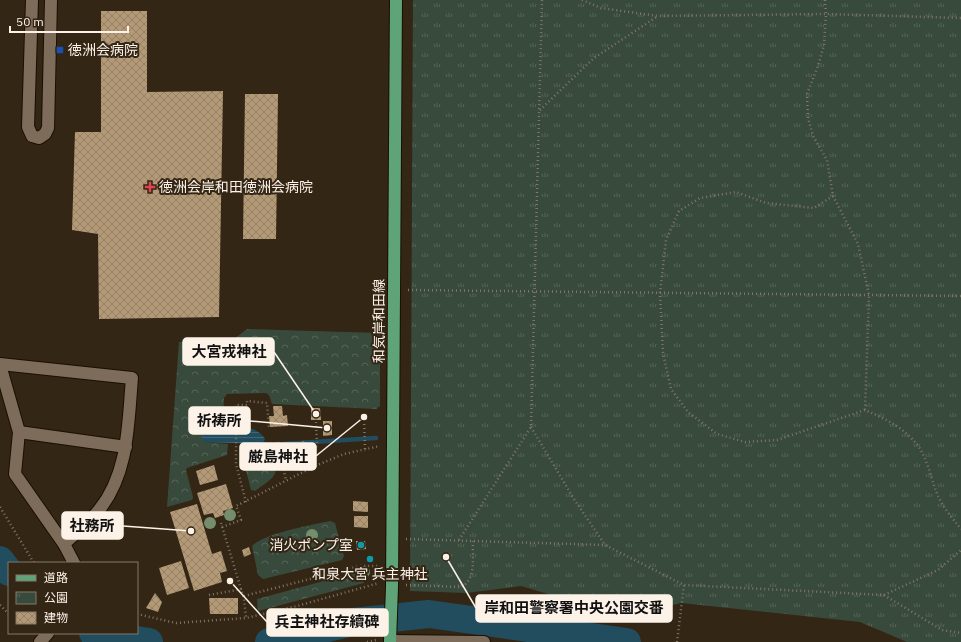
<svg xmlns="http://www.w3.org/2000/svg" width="961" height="642" font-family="'IBM Plex Sans','Noto Sans JP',sans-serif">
  <defs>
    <pattern id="forest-crowns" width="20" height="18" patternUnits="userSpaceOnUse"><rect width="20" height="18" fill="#384a3b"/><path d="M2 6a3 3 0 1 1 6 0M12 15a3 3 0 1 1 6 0" fill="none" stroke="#566557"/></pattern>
    <pattern id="park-tufts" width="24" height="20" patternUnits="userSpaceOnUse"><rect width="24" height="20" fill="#384a3b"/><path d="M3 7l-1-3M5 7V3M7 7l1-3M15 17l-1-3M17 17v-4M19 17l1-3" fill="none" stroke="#566557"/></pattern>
    <pattern id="water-rules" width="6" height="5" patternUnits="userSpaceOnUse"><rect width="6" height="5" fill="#214d5f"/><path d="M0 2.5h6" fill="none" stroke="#426776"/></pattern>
    <pattern id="building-cross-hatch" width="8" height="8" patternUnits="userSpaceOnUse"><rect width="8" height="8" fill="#b49977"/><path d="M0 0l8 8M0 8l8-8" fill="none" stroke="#958168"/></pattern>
  </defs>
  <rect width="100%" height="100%" fill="#332615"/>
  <g fill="url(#forest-crowns)">
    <polygon points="247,329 380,333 380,406 376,409 272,404 269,395 266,393 227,394 224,398 223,422 225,426 207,429 203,442 228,444 227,455 187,468 186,470 193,497 192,500 167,507 179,342 229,343"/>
    <path d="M245,444L270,445C277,476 282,472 255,491L251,490L244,463L243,447Z"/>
    <path d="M330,521L335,523L344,556L342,560L263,579L258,575L252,546C265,533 312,525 330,521Z"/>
    <polygon points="361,571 364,583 258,611 257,599"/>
  </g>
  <polygon fill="url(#park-tufts)" points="413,0 961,0 961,642 907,642 860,622 681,603 622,616 521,586 466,593 410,591"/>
  <path fill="url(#water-rules)" d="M231,426C243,426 259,428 265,439L263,444L203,442L202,433L207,429Z"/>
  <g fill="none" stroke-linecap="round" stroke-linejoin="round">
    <g stroke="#214d5f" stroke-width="4.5">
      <polyline points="263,444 272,445"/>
      <polyline points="283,444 376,438"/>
    </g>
    <g stroke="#214d5f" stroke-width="28">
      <polyline points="0,560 9,572"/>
      <polyline points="93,633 149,642"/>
      <polyline points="269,642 353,622 429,614 627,642"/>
    </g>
  </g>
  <g fill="url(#building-cross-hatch)">
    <polygon points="101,11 147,11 147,92 223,91 219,317 99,319 98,234 72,230 75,132 101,132"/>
    <polygon points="245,94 278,94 276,239 243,239"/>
    <polygon points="273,406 282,406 283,416 287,415 288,426 270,427 269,416 274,416"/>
    <polygon points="311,408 320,408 321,420 311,420"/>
    <polygon points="323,421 332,421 332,435 323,436"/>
    <polygon points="214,465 218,480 200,485 196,471"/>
    <polygon points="226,484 233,508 223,511 224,515 215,518 213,513 204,515 197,493"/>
    <polygon points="353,501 368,502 368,512 353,511"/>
    <polygon points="197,504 212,554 221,551 227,571 220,573 222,582 194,591 170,512"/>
    <polygon points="354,516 368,516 368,528 354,527"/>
    <polygon points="356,541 365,541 366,549 357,550"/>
    <polygon points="249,547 251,554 244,557 242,550"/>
    <polygon points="181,561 189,588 167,595 159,568"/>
    <polygon points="155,593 162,602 158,612 146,608"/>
    <polygon points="209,598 238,598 238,614 210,614"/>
  </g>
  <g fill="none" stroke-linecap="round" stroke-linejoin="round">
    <g stroke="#1b0f01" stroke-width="14">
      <g id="minor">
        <polyline points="32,0 28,127 32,136 39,138 45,134 48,128 51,0"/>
        <path d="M0,364L132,378C128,423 129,473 99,510C89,523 75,533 64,544"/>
        <polyline points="0,365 19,432 15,474 64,544 74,563"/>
        <polyline points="19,432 126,447"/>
        <polyline points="390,641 484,642"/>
        <polyline points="40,642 48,633"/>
      </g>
    </g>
    <g stroke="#1b0f01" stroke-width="14">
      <polyline id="major" points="390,642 392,587 396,0"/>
    </g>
    <g stroke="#827668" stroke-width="2.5" stroke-dasharray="1 3" stroke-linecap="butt">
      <polyline points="582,0 601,8 658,16 826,14 961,18"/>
      <polyline points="825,0 826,14 824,45 818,66 807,94 808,118 813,136 827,160 833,196 858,244 869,295 865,410"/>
      <polyline points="540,110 594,58 658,16"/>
      <path d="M833,196L814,208L766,203L736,192L700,198L679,211L666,240L660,293L663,353L671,389L688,412L717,434L745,442L777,440L865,410C883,418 901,426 914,441C926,453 930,475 936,491C941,505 952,518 961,529"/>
      <polyline points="408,290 961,296"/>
      <polyline points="364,420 365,449"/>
      <polyline points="531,427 574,499 605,545"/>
      <polyline points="303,441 304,447"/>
      <polyline points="278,442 286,481"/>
      <polyline points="315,466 313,455 317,444 316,422"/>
      <polyline points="246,502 236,464 236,405 247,405 247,401 267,403 269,427"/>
      <polyline points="0,507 34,563"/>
      <polyline points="221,523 244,599 246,618"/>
      <polyline points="222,527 241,520 236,506 315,466 344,454 380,446"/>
      <polyline points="406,539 605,545 684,585 884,595 938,570 961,550"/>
      <polyline points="459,540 531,427 542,0"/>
      <path d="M406,585L461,587C477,579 472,557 473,541"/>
      <polyline points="209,595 242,589"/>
      <polyline points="884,595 942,630 961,633"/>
      <polyline points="244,596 360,566 379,566"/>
      <polyline points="0,605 9,614"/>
      <polyline points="137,614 176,623 246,618 297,606 379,583"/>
      <polyline points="367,642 376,640"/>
      <polyline points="677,642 684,585"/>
    </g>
    <use href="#minor" stroke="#7c6c59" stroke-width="12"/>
    <use href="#major" stroke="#5fa378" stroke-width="12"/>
  </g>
  <g fill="#748e6c">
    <circle cx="230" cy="515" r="6"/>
    <circle cx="210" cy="523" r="6"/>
    <circle cx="312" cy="535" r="6"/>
    <circle cx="364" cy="572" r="6"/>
  </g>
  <rect fill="#1a4fb4" stroke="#332615" stroke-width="1.5" x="56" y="46" width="8" height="8" rx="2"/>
  <path fill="#e0444e" stroke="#332615" stroke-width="1.5" d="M148 181h4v4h4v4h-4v4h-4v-4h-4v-4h4z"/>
  <g fill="#0f9aa8" stroke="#332615" stroke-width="1.5">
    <circle cx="361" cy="545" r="4"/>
    <circle cx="370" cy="559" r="4"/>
  </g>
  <g text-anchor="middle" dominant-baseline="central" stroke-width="4" stroke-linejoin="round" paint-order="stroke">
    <g font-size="14" fill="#fcf2e8" stroke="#332615" text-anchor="start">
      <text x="68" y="50">徳洲会病院</text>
      <text x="159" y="187">徳洲会岸和田徳洲会病院</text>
      <text x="353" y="545" text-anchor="end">消火ポンプ室</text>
      <text x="370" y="574" text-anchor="middle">和泉大宮 兵主神社</text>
    </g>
    <g font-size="14" fill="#fcf2e8" stroke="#332615">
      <text transform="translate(379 321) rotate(-90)">和気岸和田線</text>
    </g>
  </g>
  <path fill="none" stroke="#fcf2e8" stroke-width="1.5" d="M316 414L274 352M327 428L250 421M364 417L316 456M191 531L123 526M446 557L476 608M230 581L267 622"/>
  <g fill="#fcf2e8" stroke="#332615" stroke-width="1.5">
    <circle cx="316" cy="414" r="4"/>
    <circle cx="327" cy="428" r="4"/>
    <circle cx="364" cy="417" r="4"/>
    <circle cx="191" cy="531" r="4"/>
    <circle cx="446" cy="557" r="4"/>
    <circle cx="230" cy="581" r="4"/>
  </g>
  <g fill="#fcf2e8" stroke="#fcf2e8" stroke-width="1.5">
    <rect x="183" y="338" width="91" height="27" rx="4"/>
    <rect x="189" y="407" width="61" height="27" rx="4"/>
    <rect x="240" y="443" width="76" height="27" rx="4"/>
    <rect x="62" y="512" width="61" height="27" rx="4"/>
    <rect x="476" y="595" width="196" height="27" rx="4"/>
    <rect x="267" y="609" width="121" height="27" rx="4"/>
  </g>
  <g font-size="15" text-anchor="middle" font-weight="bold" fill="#111">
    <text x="229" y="357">大宮戎神社</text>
    <text x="219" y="426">祈祷所</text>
    <text x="278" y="462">厳島神社</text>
    <text x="92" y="531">社務所</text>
    <text x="574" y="613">岸和田警察署中央公園交番</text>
    <text x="327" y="627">兵主神社存續碑</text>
  </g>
  <rect x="8" y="562" width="130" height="72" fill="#332615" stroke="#837869"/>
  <rect x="16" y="575" width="20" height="6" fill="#5fa378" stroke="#837869"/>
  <text x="44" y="582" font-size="12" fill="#fcf2e8">道路</text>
  <rect x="16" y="592" width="20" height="12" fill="url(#park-tufts)" stroke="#837869"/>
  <text x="44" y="602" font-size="12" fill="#fcf2e8">公園</text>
  <rect x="16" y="612" width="20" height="12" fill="url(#building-cross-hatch)" stroke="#837869"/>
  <text x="44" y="622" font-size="12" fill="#fcf2e8">建物</text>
  <path d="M10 26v6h118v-6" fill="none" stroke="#fcf2e8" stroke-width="2"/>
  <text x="16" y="26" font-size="12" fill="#fcf2e8" stroke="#332615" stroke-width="3" paint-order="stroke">50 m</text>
</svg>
